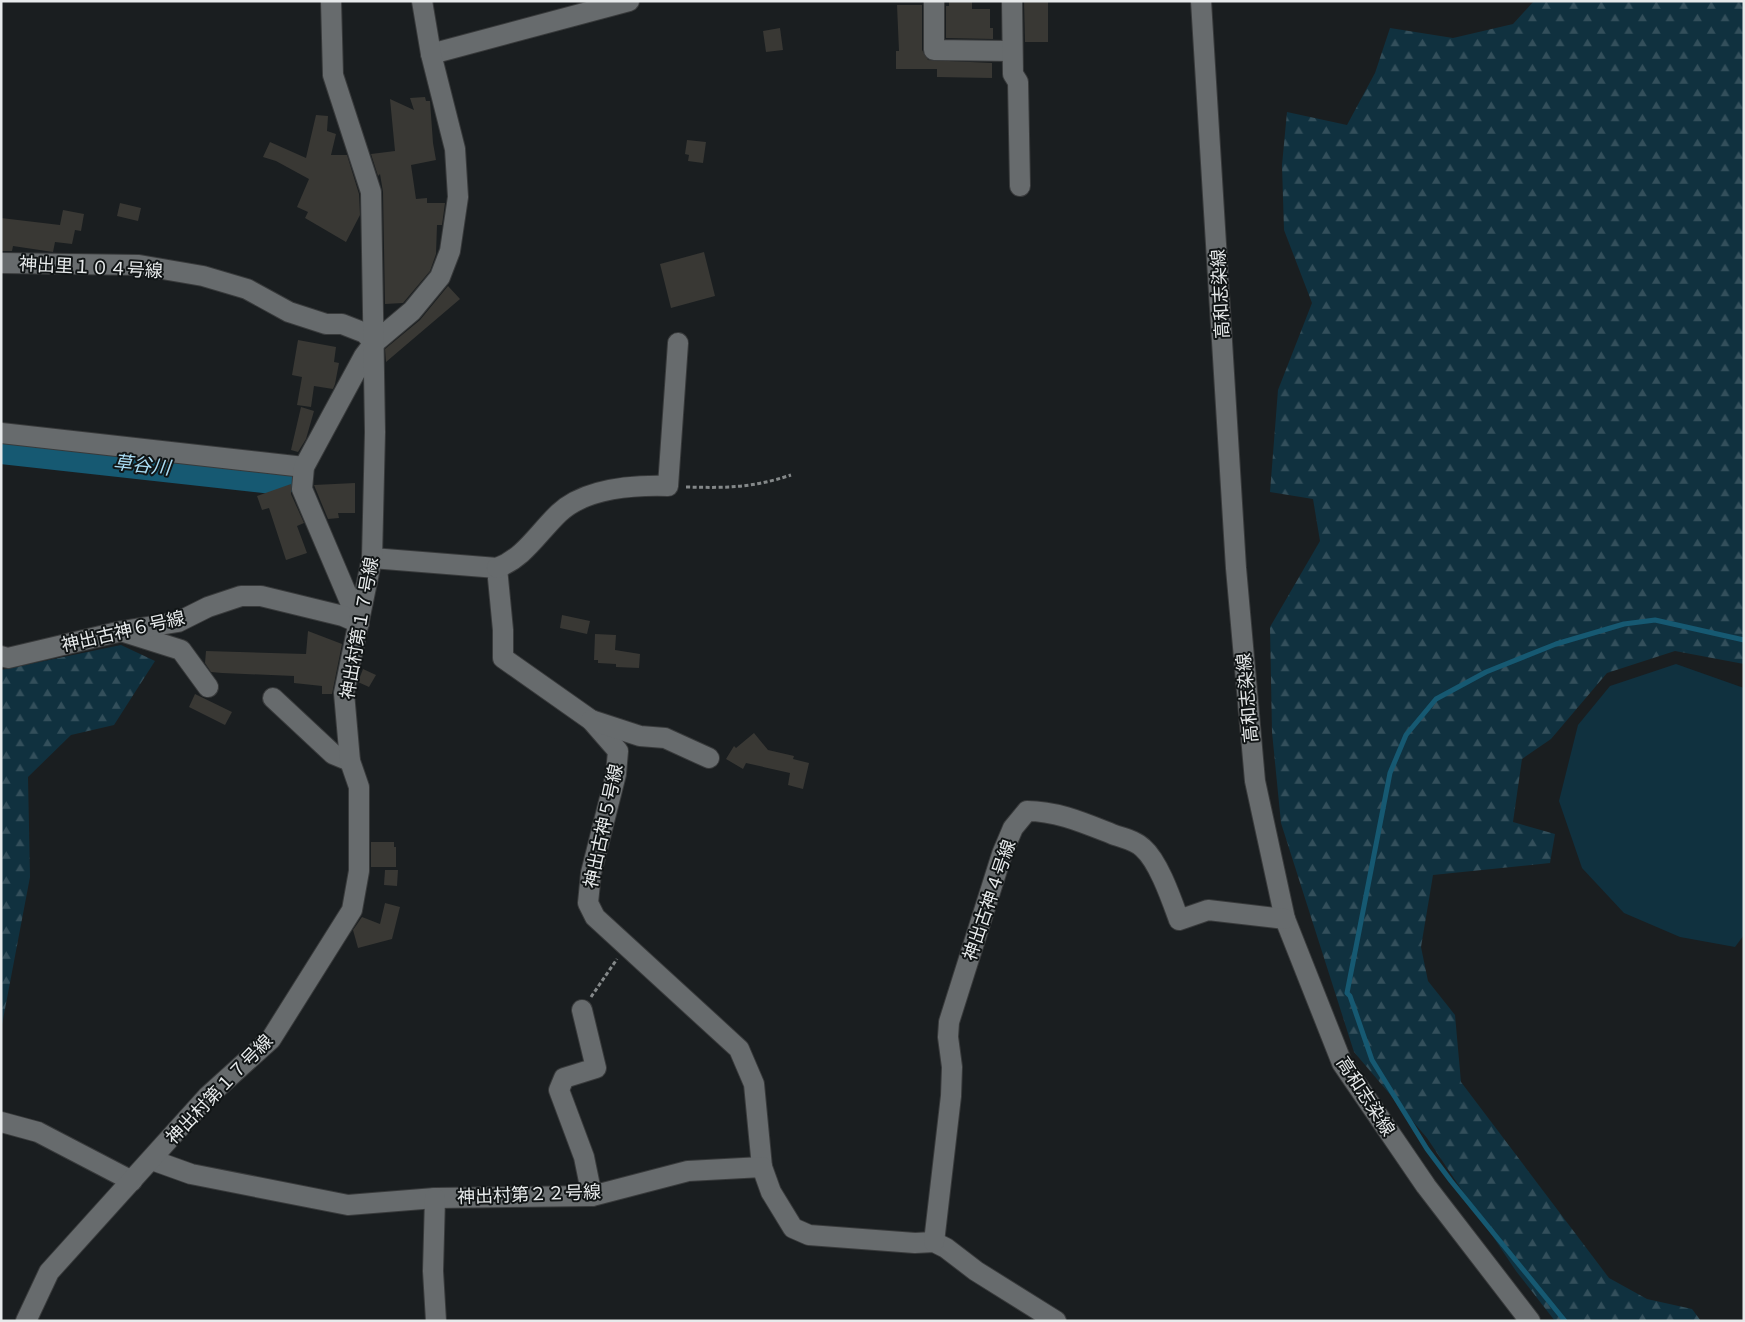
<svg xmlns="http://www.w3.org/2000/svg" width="1745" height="1322" font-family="'Titillium Web','Noto Sans JP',sans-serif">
  <defs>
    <pattern id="forest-firs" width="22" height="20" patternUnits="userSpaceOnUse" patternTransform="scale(1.25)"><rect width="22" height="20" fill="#10313f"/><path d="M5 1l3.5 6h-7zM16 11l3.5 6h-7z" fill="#334f5b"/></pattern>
  </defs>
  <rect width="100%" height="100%" fill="#1a1e20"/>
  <polygon fill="#10313f" points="1676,664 1744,688 1744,935 1735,947 1680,937 1624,913 1582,868 1559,801 1578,725 1610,686"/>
  <g fill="url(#forest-firs)">
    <polygon points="1534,1 1744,1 1744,664 1675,651 1607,673 1551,739 1522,759 1513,822 1555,834 1550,863 1433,875 1421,947 1428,981 1455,1015 1461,1082 1609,1278 1647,1299 1692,1309 1701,1321 1555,1321 1516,1271 1427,1138 1354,1052 1281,823 1272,732 1270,627 1320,541 1313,499 1270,492 1278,390 1312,303 1284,230 1282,165 1287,112 1347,125 1375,73 1390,28 1453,38 1513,24"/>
    <polygon points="121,645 155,661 114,725 71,735 28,777 30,877 1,1030 1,670"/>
  </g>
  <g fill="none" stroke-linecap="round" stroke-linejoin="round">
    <polyline stroke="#165972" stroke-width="5" points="1565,1321 1451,1181 1427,1149 1372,1060 1350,996 1347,993 1390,773 1406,735 1436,699 1486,672 1556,644 1624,624 1655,620 1744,640"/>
    <polyline stroke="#165972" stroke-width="30" points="1,449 282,480"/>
  </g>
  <g fill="#393834">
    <polygon points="949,1 972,1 972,9 990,9 990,28 993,28 993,39 946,38 946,6 949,6"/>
    <polygon points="1024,1 1048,1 1048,42 1025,42"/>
    <polygon points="897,5 922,5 922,50 928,60 992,63 992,78 937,77 937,69 896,69 896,51 899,51"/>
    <polygon points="780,28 783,50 766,52 763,31"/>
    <polygon points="425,97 426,101 430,101 433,143 436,160 411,165 416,199 427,198 427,203 445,203 442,225 437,225 436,254 430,271 403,303 385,304 383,192 380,174 378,176 371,154 395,151 390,99 414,110 410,98"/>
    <polygon points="316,115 328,116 327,131 336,134 331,155 347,155 359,194 360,215 346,242 305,218 308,212 297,207 309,179 276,161 263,157 270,142 306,158"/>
    <polygon points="687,140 706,142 703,163 688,161 689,155 685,154"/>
    <polygon points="120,203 141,208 138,221 117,216"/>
    <polygon points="63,210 84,214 81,231 75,230 72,244 55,242 53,252 13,246 12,251 1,251 1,218 60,225"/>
    <polygon points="704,252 715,296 671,308 660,264"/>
    <polygon points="448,286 460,299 386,362 385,349 420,320"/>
    <polygon points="298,340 336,347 334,362 339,363 335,384 333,389 314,386 311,407 297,405 302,377 292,375"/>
    <polygon points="301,407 314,411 306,439 298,452 291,450"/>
    <polygon points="355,483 355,513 338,513 339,518 328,519 314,485"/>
    <polygon points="291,484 291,494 304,523 297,526 307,553 286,560 269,508 262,510 257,496"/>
    <polygon points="562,615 590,621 587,634 560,628"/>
    <polygon points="308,631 342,644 332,694 322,694 322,686 294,683 294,676 222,673 211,672 205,663 206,651 306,654"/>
    <polygon points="595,634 616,635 615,650 640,654 639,668 616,667 616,664 598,663 598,660 594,660"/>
    <polygon points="363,669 376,675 369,687 358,682"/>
    <polygon points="195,694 232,712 225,725 189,707"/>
    <polygon points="754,733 768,750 794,756 793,759 809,763 803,789 788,785 790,773 746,763 743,769 726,759 734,746 736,748"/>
    <polygon points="371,842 394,842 394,847 396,847 396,867 371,867"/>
    <polygon points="385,870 398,870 397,886 384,885"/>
    <polygon points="385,903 400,907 392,939 358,948 353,930 362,917 380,924"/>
  </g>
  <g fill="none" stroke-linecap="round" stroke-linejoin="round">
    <g stroke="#383a3b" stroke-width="22">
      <g id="minor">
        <polyline points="934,1 934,50 1012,51"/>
        <polyline points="1012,1 1013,74 1018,82 1020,186"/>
        <polyline points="1201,1 1236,568 1255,781 1285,919 1342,1063 1426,1186 1530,1321"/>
        <polyline points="431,54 629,1"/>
        <polyline points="1,263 139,265 203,276 247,289 289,312 326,324 342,324 365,333 374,343"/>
        <polyline points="1,433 304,467"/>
        <polyline points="372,558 497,568 503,630 503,658 591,720 618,751 616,774 591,873 588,903 595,917 739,1049 754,1084 762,1167"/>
        <path d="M497,568C524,558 538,533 559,513C586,488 633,485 668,486L678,343"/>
        <polyline points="359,623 302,489 304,467 364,356 374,343 412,311 440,277 450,251 458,197 455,149 431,54 422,1"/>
        <polyline points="124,632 181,650 208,687"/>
        <polyline points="1,656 8,658 122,631 178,622 208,607 241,596 261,596 343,616 359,623"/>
        <polyline points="273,698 333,754 350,761"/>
        <polyline points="591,720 640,736 665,738 709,758"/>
        <polyline points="582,1010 596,1068 564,1078 559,1090 584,1157 592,1196"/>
        <polyline points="1,1122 38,1132 132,1181"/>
        <polyline points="152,1160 191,1174 348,1205 435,1198 592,1196 688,1171 762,1167 771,1192 793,1228 809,1235 915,1243 934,1242 946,1248 976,1271 1056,1321"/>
        <polyline points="435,1198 433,1271 436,1321"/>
        <path d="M934,1242L951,1096L952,1067L948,1037L949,1022L1002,854L1013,828L1027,811C1057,811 1084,823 1112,834C1122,838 1135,840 1143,848C1159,862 1172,901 1179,920L1208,910L1285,919"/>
        <polyline points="26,1321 49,1272 207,1097 271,1039 352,910 359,871 359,787 350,761 344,693 372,558 375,432 371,192 333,75 331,1"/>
      </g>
    </g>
    <g stroke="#848889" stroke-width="3" stroke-dasharray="4 2.5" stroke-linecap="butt">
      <path d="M686,487C727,488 752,488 791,475"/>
      <polyline points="591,997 617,959"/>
    </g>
    <use href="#minor" stroke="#676b6d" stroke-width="20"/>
  </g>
  <g text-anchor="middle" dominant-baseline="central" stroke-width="4" stroke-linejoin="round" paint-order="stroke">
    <g font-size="18" fill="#e7eaeb" stroke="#111516">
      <text transform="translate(91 267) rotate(3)">神出里１０４号線</text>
      <text transform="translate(1220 294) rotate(-93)">高和志染線</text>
      <text transform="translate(359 628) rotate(-80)">神出村第１７号線</text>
      <text transform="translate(123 631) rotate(-13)">神出古神６号線</text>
      <text transform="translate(1247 698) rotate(-95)">高和志染線</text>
      <text transform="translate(603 826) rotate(-78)">神出古神５号線</text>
      <text transform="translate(989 900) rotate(-71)">神出古神４号線</text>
      <text transform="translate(219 1089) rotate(-46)">神出村第１７号線</text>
      <text transform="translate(1366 1096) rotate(57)">高和志染線</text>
      <text transform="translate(529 1194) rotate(-2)">神出村第２２号線</text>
    </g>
    <g font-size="19" font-style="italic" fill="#aaddf5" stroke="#111516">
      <text transform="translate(142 464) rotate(6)">草谷川</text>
    </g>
  </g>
  <rect width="1745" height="1322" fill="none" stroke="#e7eaeb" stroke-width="5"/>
</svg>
